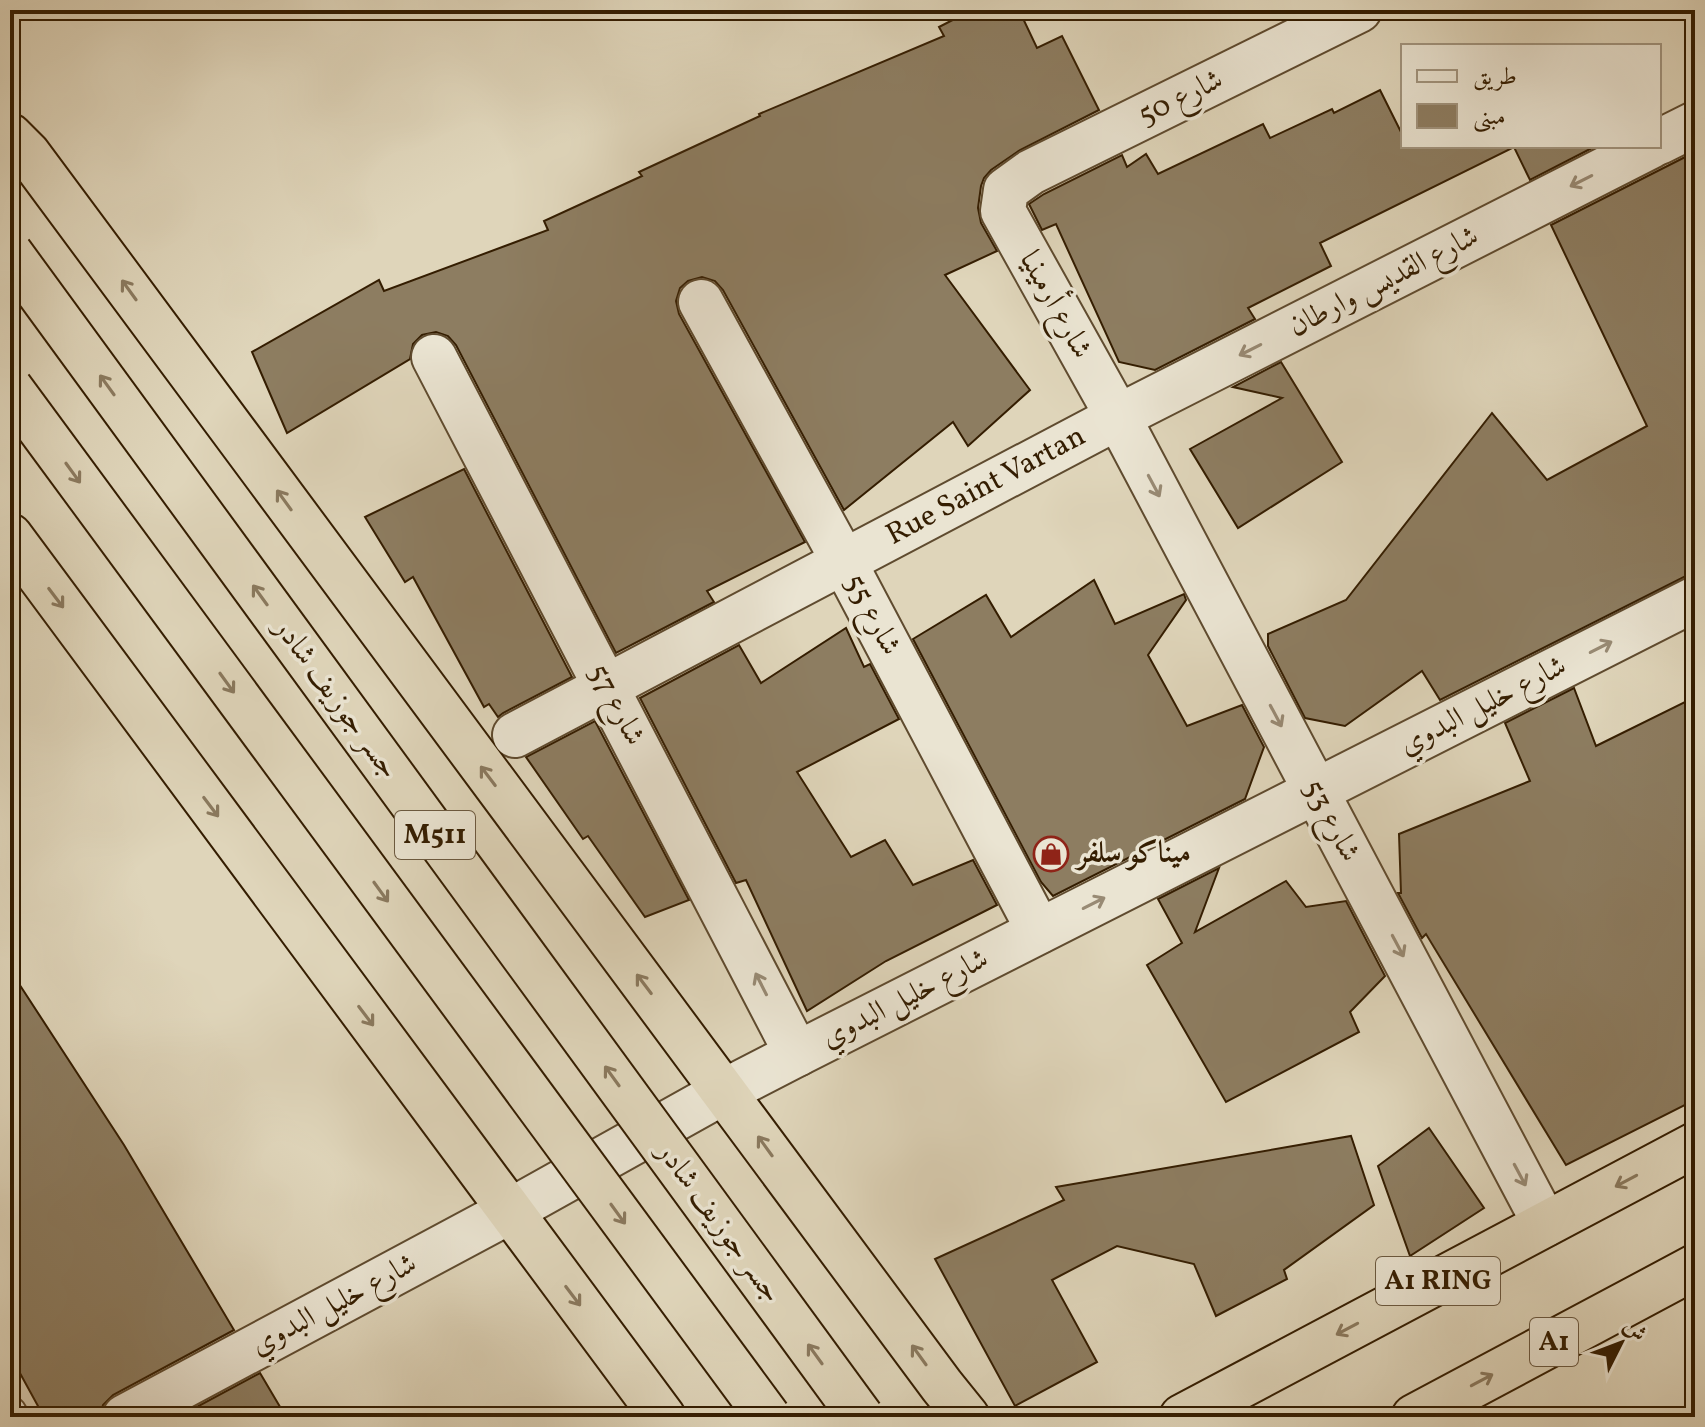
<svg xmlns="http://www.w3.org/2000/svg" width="1705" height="1427" font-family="Vollkorn,Amiri,serif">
  <rect width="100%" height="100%" fill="#dfd5ba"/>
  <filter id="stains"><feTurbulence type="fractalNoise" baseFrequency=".0025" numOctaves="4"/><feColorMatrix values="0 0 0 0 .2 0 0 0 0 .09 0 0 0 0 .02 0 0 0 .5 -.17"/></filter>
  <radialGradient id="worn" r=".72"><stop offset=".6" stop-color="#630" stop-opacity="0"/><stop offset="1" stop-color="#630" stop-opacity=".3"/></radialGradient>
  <g fill="#8d7d61" stroke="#341d01" stroke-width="2">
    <polygon points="972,10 1019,10 1037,48 1062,36 1099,110 1020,150 991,170 984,178 981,186 978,208 981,223 997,251 945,275 1030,390 968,446 953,422 844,510 723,290 715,281 702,277 688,281 680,288 676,301 679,314 805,542 707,591 714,602 616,653 456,345 448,336 436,332 422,335 413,344 410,359 287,433 252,352 379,280 384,291 548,230 544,221 642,176 639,172 760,116 759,114 944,36 939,27"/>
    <polygon points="1380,90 1403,136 1403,146 1596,146 1530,180 1514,147 1320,243 1331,266 1248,308 1255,319 1155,370 1119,362 1056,224 1042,230 1029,204 1044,194 1122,155 1127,167 1146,154 1158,174 1263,124 1270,138 1332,109 1334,113"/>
    <polygon points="1695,152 1695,573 1684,577 1440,700 1422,671 1345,726 1305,718 1268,646 1268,634 1346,600 1492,413 1547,480 1647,426 1551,225"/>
    <polygon points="1281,362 1342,462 1238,528 1190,449 1282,398 1233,387"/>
    <polygon points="464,469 572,677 503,713 498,717 489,704 484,707 413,577 405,582 365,517"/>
    <polygon points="1094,580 1115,624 1184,594 1186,600 1148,655 1187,726 1242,705 1264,747 1245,799 1053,896 1041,882 913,639 986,595 1011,637"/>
    <polygon points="846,628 864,667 870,664 899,719 797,772 851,857 885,840 913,885 973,860 997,905 886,961 807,1011 746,880 736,883 640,698 739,645 761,683"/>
    <polygon points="1574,688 1596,746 1695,697 1695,1100 1566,1165 1426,934 1422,938 1398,893 1401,893 1399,834 1530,781 1505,723"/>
    <polygon points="595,721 689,900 645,917 588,836 583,839 526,757"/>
    <polygon points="1219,868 1195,932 1286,881 1306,907 1346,901 1385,976 1350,1012 1359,1032 1226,1102 1147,965 1182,943 1158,899"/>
    <polygon points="10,970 124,1145 234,1330 113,1395 103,1405 100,1417 44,1417 10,1355"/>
    <polygon points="1429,1128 1484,1208 1410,1256 1378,1166"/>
    <polygon points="1351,1136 1374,1205 1284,1270 1287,1279 1216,1316 1194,1264 1117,1246 1052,1280 1097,1362 1015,1406 935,1259 1064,1200 1056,1187"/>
    <polygon points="260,1373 286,1417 178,1417"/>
  </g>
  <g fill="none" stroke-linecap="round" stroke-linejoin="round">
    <g stroke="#5f4b2f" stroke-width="36">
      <polyline id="service" points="10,1413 12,1417"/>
    </g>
    <g stroke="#5f4b2f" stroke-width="48">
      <g id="minor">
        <polyline points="1359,10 1031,172 1006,190 1003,211 1118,417 1545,1224"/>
        <polyline points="1659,142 1695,124"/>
        <polyline points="701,302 844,562 1039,931"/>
        <polyline points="434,357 797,1054"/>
        <polyline points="515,735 1118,417 1651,146"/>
        <polyline points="125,1417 510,1211"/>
      </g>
    </g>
    <g stroke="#5f4b2f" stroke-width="48">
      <polyline id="tertiary" points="510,1211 725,1091 797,1054 1695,599"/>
    </g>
    <g stroke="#341d01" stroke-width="48">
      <g id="trunk">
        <polyline points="1182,1417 1695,1145"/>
        <polyline points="1414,1417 1695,1267"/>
      </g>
    </g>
    <g stroke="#341d01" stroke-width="48">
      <g id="motorway">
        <polyline points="10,136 28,154 942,1386 967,1417"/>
        <polyline points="10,536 663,1417"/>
      </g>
    </g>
    <use href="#service" stroke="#eae4d2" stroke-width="32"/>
    <use href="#minor" stroke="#eae4d2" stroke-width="44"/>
    <use href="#tertiary" stroke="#eae4d2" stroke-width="44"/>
    <use href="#trunk" stroke="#dfd5ba" stroke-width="44"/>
    <use href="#motorway" stroke="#dfd5ba" stroke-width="44"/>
    <g stroke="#341d01" stroke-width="48" stroke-linecap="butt">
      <g id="motorway-bridge">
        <polyline points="10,253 861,1417"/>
        <polyline points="10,388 768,1417"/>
      </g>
    </g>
    <use href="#motorway-bridge" stroke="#dfd5ba" stroke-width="44"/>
  </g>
  <defs><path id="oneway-shaft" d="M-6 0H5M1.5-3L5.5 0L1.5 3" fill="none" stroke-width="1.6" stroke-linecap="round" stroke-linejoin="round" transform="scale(2)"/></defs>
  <g stroke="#988a74">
    <use href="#oneway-shaft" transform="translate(1581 181) rotate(153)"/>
    <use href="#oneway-shaft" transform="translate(1250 350) rotate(153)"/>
    <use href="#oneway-shaft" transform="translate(1154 486) rotate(62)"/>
    <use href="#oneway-shaft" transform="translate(1601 647) rotate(-27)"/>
    <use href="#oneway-shaft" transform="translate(1276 716) rotate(62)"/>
    <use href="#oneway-shaft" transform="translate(1094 903) rotate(-27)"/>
    <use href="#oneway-shaft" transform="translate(1398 946) rotate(62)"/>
    <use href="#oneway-shaft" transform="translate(761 984) rotate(-117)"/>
    <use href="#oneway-shaft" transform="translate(1520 1175) rotate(62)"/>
  </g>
  <g stroke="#8a795e">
    <use href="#oneway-shaft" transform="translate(129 290) rotate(-126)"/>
    <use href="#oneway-shaft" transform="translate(107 385) rotate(-126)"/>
    <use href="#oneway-shaft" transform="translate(73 473) rotate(54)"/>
    <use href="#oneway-shaft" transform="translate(284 500) rotate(-126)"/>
    <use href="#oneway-shaft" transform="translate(260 595) rotate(-126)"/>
    <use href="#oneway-shaft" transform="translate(56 598) rotate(53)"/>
    <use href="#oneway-shaft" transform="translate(227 683) rotate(54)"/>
    <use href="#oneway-shaft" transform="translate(488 776) rotate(-127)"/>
    <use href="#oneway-shaft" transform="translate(211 807) rotate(53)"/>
    <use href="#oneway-shaft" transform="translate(381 892) rotate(54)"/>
    <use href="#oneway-shaft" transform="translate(644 984) rotate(-127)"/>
    <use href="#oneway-shaft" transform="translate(366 1016) rotate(53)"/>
    <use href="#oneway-shaft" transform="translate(612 1076) rotate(-126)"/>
    <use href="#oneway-shaft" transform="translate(765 1146) rotate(-126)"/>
    <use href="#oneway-shaft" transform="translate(1626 1181) rotate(152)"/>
    <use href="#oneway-shaft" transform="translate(618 1214) rotate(54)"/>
    <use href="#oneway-shaft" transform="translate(573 1296) rotate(53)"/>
    <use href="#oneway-shaft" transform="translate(1347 1329) rotate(152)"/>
    <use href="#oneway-shaft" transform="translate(815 1354) rotate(-126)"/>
    <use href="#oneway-shaft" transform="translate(919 1355) rotate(-126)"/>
    <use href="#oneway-shaft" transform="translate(1482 1380) rotate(-28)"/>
  </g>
  <defs>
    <g id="shop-ring" transform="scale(1.8)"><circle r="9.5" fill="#eae4d2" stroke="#8f2418" stroke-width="1.5"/><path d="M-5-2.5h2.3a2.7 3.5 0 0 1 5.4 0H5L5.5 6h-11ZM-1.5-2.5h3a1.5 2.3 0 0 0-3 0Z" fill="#8f2418"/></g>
  </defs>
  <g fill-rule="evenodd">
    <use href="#shop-ring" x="1051" y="854"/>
  </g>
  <g text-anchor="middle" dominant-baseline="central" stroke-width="7" stroke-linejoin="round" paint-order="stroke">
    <g fill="#eae4d2" stroke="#6b5940" stroke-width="2">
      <rect x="395" y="811" width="80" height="48" rx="6"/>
      <rect x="1376" y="1257" width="124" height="48" rx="6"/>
      <rect x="1530" y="1318" width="48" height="48" rx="6"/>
    </g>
    <g font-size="28" font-weight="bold" fill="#341d01">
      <text x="435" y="835">M511</text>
      <text x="1438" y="1281">A1 RING</text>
      <text x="1554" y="1342">A1</text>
    </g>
    <g font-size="30" fill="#341d01" stroke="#eae4d2">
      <text transform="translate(1181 98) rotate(-26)">شارع 50</text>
      <text transform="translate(1384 282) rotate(-27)">شارع القديس وارطان</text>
      <text transform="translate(1055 305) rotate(61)">شارع أرمينيا</text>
      <text transform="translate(986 486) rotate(-28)">Rue Saint Vartan</text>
      <text transform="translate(872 615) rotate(62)">شارع 55</text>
      <text transform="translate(336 699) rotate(54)">جسر جوزيف شادر</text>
      <text transform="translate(616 705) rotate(62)">شارع 57</text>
      <text transform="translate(1483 706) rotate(-27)">شارع خليل البدوي</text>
      <text transform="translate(1331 821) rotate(62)">شارع 53</text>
      <text transform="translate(905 999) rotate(-27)">شارع خليل البدوي</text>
      <text transform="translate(719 1223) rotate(54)">جسر جوزيف شادر</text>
      <text transform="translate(334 1305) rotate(-28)">شارع خليل البدوي</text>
    </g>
    <g font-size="30" font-weight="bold" fill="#341d01" stroke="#eae4d2" text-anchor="start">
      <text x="1077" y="854">ميناكو سلفر</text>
    </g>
  </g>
  <rect width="1705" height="1427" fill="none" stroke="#dfd5ba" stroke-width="40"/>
  <rect x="12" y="12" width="1681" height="1403" fill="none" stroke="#341d01" stroke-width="4"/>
  <rect x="20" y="20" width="1665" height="1387" fill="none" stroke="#341d01" stroke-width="2"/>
  <rect x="1401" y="44" width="260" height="104" fill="#eae4d2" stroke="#a1947e" stroke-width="2"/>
  <rect x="1417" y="70" width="40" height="12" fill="#eae4d2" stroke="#a1947e" stroke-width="2"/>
  <text x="1473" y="84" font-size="24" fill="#341d01">طريق</text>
  <rect x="1417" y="104" width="40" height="24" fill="#8d7d61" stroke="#a1947e" stroke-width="2"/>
  <text x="1473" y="124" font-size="24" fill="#341d01">مبنى</text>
  <g transform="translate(1621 1343) rotate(48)" stroke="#eae4d2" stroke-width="6" paint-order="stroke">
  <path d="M0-6L14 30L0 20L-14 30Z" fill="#341d01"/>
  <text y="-12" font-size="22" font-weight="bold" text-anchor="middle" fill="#341d01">ش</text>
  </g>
  <rect width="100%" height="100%" filter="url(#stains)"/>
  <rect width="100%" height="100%" fill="url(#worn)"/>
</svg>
